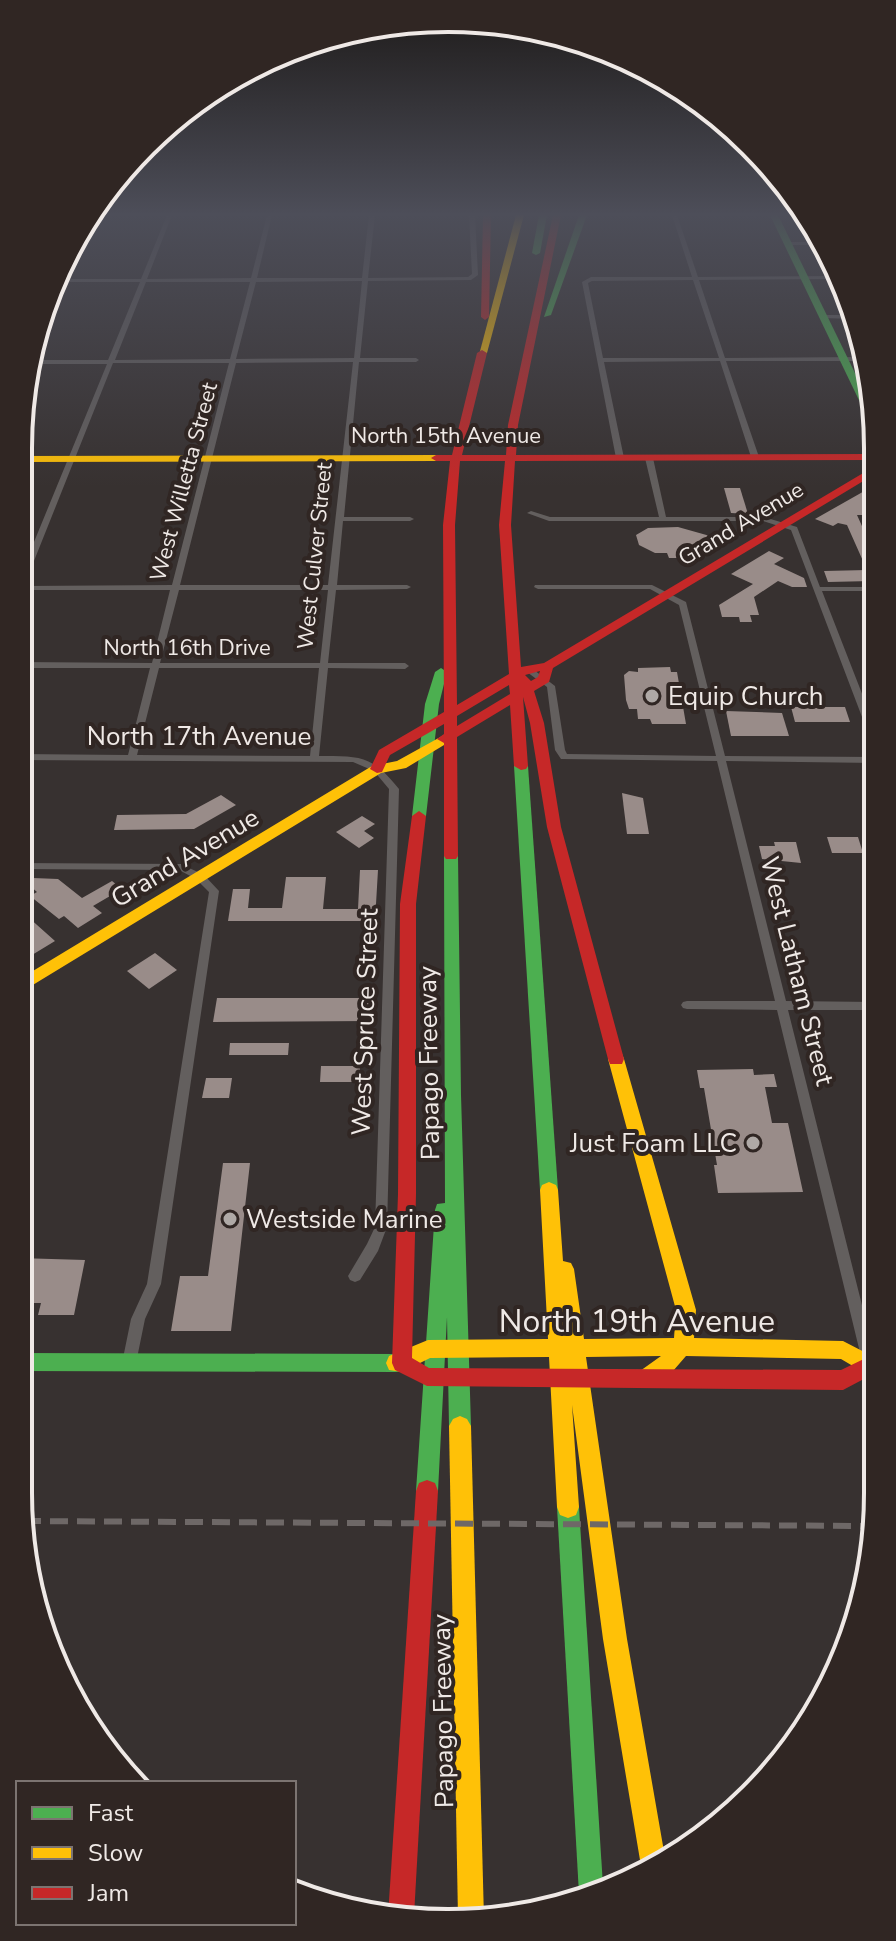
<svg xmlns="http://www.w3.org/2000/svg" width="896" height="1941" font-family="'Nunito Sans',sans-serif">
  <rect width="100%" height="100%" fill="#373130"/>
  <g fill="#998c89">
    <polygon points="875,485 875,515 857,515 875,555 875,584 872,581 828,582 824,571 867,570 847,525 838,523 833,526 815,519"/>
    <polygon points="724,488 740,488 748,514 731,513"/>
    <polygon points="678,527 710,536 711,544 676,558 669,558 667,553 655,553 639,545 636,535 648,528"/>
    <polygon points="769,551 784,558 774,564 804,578 807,587 792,587 778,581 754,597 759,615 750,615 752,622 740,622 739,617 722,617 719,605 753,584 731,574"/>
    <polygon points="670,667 671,672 677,672 686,724 652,724 650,719 638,719 637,709 629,709 626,700 624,675 629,671 638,672 638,668"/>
    <polygon points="791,707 845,707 850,722 795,722"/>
    <polygon points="726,711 782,713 789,736 731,736"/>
    <polygon points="622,793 643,798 649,834 627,834"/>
    <polygon points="221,795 236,805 194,829 114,830 117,815 186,814"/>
    <polygon points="362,816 375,824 364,831 374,838 359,848 336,832"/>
    <polygon points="827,837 858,837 863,853 832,853"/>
    <polygon points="774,842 796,842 801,863 762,859 759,846 775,846"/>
    <polygon points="360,870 378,870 375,921 228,921 233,889 250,889 248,908 282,908 286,877 326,877 323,909 358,909"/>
    <polygon points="33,878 58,879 82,898 112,881 122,889 93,906 102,913 78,928 64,916 59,919 30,896 37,892 30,886"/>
    <polygon points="18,908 55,941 32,955 22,947 18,949"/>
    <polygon points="155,953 177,970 149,989 127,971"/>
    <polygon points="217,998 371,998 370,1021 213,1022"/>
    <polygon points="230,1043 289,1043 288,1055 229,1055"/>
    <polygon points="321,1066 360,1066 359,1082 320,1082"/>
    <polygon points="753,1069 754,1075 774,1074 777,1087 765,1087 772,1123 788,1123 803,1192 718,1193 714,1165 717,1165 704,1088 700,1088 697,1070"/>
    <polygon points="206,1078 232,1078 229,1098 202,1098"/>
    <polygon points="223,1163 250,1163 231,1331 171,1331 180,1276 208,1276"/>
    <polygon points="864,1221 877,1221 877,1258 873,1259"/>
    <polygon points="18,1258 85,1260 74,1315 38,1315 41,1303 18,1303"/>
  </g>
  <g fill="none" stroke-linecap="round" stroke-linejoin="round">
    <g fill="#635f5e" fill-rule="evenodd">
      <path d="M167,215H172L147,279L251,278L267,215H272L257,278H362L369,215H375L368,278L468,277L472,274L469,215H475L478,275L471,280L368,281L360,358H416L419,360L416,362H359L344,517H410L414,519L410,521H343L337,585H407L411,587L407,589L336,590L328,663H405L409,666L405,669L328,668L319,756C360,756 372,755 399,789L387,1227L378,1251L360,1280L355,1282L350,1280L348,1276L367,1244L375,1227L389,789L374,771L353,762L18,760V754L128,755L150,668H18V662L152,663L170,590H22L18,593V581L107,364H35V360H108L140,282H52L54,279H141ZM362,281L354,358L236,359L256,282ZM146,282H250L230,359L115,360ZM353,362L328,585H180L236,363ZM113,363H229L172,585L24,586ZM179,590H328L320,663H160ZM159,668H319L310,756L137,755Z"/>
      <path d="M672,215H677L698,277L841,276L843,279L699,280L725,358L865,357L866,361H726L759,457L757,458L751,457L720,361L604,362L624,458L620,460L616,458L582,282L591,277H692ZM693,280L719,358H603L588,283L592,281Z"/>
      <polygon points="788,242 822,242 823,245 786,245"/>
      <polygon points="824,315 854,315 855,319 822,318 822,316"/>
      <polygon points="649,456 653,458 666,517 764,517 797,527 820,587 875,587 875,591 822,591 875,727 875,741 870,738 791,530 763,521 549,521 527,513 531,511 550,517 659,517 645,458"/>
      <polygon points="535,585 652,585 686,602 725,756 875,757 876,763 726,761 786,1001 876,1002 876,1010 788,1010 877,1365 875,1370 870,1371 865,1370 863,1365 777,1010 687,1009 683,1008 681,1005 683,1002 687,1001 775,1001 717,761 561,759 555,750 547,687 523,669 527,666 530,667 555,686 565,750 567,754 716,756 679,605 650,589 538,589 534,587"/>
      <polygon points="18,863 181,864 204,875 219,891 161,1284 145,1319 136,1363 134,1368 129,1369 124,1368 122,1363 131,1319 147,1284 209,892 196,879 179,870 18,869"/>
    </g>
    <g fill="#4caf50" fill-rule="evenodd">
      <polygon points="539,215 547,215 540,253 536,255 532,253"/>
      <polygon points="579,215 587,215 551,315 544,317"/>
      <polygon points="770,215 778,215 874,412 874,424 869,421"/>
      <polygon points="441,668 447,672 439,704 426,816 419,821 412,816 425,704 435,672"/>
      <polygon points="521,762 528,766 558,1190 556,1195 549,1198 542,1195 540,1190 514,766"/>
      <polygon points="451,851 458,856 461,1095 471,1426 467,1433 460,1436 453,1433 449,1426 447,1317 438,1491 435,1499 427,1502 419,1499 416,1491 435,1210 437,1204 445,1203 444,856"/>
      <polygon points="18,1353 396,1354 403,1356 406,1363 403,1370 396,1372 18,1371"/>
      <polygon points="568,1496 576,1499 579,1507 603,1886 579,1894 557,1507 560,1499"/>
    </g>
    <g fill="#ffc107" fill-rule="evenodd">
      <polygon points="516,215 524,215 487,353 479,355"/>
      <polygon points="18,456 436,455 441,458 436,461 18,462"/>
      <polygon points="444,735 449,736 449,742 406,768 381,773 18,994 18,980 372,766 397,761"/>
      <polygon points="616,1053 622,1054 624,1059 696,1310 694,1338 843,1341 872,1356 878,1356 878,1374 863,1372 841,1359 686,1356 673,1371 647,1388 640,1385 637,1378 640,1371 661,1356 586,1357 627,1639 666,1863 642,1872 603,1639 572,1405 579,1507 576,1515 568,1518 560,1515 557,1507 549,1357 430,1358 402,1372 389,1370 386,1363 389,1356 428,1340 548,1339 540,1190 542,1185 549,1182 556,1185 558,1190 563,1261 571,1263 574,1269 584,1339 674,1338 676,1310 608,1059 610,1054"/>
      <polygon points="460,1416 467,1419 471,1426 484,1919 458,1918 449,1426 453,1419"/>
    </g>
    <g fill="#c62828" fill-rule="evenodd">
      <polygon points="483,215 491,215 489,317 485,320 481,317"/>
      <path d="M553,215H561L518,425L516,455L874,454V460L515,461L511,525L521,667L544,663L875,466V474L553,668L549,682L534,691L544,723L561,827L624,1059L622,1064H610L608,1059L547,827L530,723L523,697L528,766L526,769L521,770L514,766L510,705L457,737L458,856L456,859H446L444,856V743L437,739L444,734V724L390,755L382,772L377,773L370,769L379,750L444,712L443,525L450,461H436L431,458L436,455H452L477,353L482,350L487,353L462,455H506L508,425ZM460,461H505L499,525L509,674L457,705L455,525ZM540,671L538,677L531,681L525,675ZM509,685L510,694L457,726V716Z"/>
      <polygon points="419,811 426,816 416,904 416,1194 412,1358 429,1368 841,1370 870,1356 877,1358 877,1372 843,1390 427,1386 395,1370 392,1363 398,1194 400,904 412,816"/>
      <polygon points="427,1480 435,1483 438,1491 414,1916 388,1916 416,1491 419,1483"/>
    </g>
    <polyline stroke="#6e6867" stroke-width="6" stroke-dasharray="18 9" stroke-linecap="butt" points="23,1521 871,1526"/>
  </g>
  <linearGradient id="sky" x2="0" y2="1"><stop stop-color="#1e1b1a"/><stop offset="0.44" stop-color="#4d4e59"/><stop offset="1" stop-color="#4d4e59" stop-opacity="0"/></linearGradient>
  <rect width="896" height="487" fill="url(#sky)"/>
  <g fill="#afa9a6" stroke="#302623" stroke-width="3">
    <circle cx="652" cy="696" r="8"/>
    <circle cx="753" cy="1143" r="8"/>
    <circle cx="230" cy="1219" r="8"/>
  </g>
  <g text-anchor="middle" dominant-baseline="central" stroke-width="8" stroke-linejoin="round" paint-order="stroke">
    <g font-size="22" fill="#efe9e6" stroke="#302623">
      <text x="446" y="436">North 15th Avenue</text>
      <text transform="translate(184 482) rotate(-75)">West Willetta Street</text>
      <text transform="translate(741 524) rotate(-31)">Grand Avenue</text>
      <text transform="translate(315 556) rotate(-84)">West Culver Street</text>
      <text x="187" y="648">North 16th Drive</text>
    </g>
    <g font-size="26" fill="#efe9e6" stroke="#302623" text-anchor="start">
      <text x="668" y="696">Equip Church</text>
      <text x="737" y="1143" text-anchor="end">Just Foam LLC</text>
      <text x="246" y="1219">Westside Marine</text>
    </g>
    <g font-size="26" fill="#efe9e6" stroke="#302623">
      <text x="199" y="736">North 17th Avenue</text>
      <text transform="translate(185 858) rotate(-31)">Grand Avenue</text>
      <text transform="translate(797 971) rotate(76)">West Latham Street</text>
      <text transform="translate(365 1022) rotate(-88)">West Spruce Street</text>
      <text transform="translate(429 1063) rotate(-91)">Papago Freeway</text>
      <text transform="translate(443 1711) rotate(-91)">Papago Freeway</text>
    </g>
    <g font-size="32" fill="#efe9e6" stroke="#302623">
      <text x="637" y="1321">North 19th Avenue</text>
    </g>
  </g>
  <path d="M0 0H896V1941H0ZM448 32H448A416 416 0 0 1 864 448V1493A416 416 0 0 1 448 1909H448A416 416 0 0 1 32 1493V448A416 416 0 0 1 448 32Z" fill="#302623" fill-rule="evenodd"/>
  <path fill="none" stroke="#efe9e6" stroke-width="4" d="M448 32H448A416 416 0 0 1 864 448V1493A416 416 0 0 1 448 1909H448A416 416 0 0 1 32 1493V448A416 416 0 0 1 448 32Z"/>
  <rect x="16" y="1781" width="280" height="144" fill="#302623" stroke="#7c7471" stroke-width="2"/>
  <rect x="32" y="1807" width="40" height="12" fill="#4caf50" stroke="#7c7471" stroke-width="2"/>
  <text x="88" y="1821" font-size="24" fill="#efe9e6">Fast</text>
  <rect x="32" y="1847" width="40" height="12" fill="#ffc107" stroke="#7c7471" stroke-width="2"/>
  <text x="88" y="1861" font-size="24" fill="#efe9e6">Slow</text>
  <rect x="32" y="1887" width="40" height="12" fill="#c62828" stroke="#7c7471" stroke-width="2"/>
  <text x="88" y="1901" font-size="24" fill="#efe9e6">Jam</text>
</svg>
